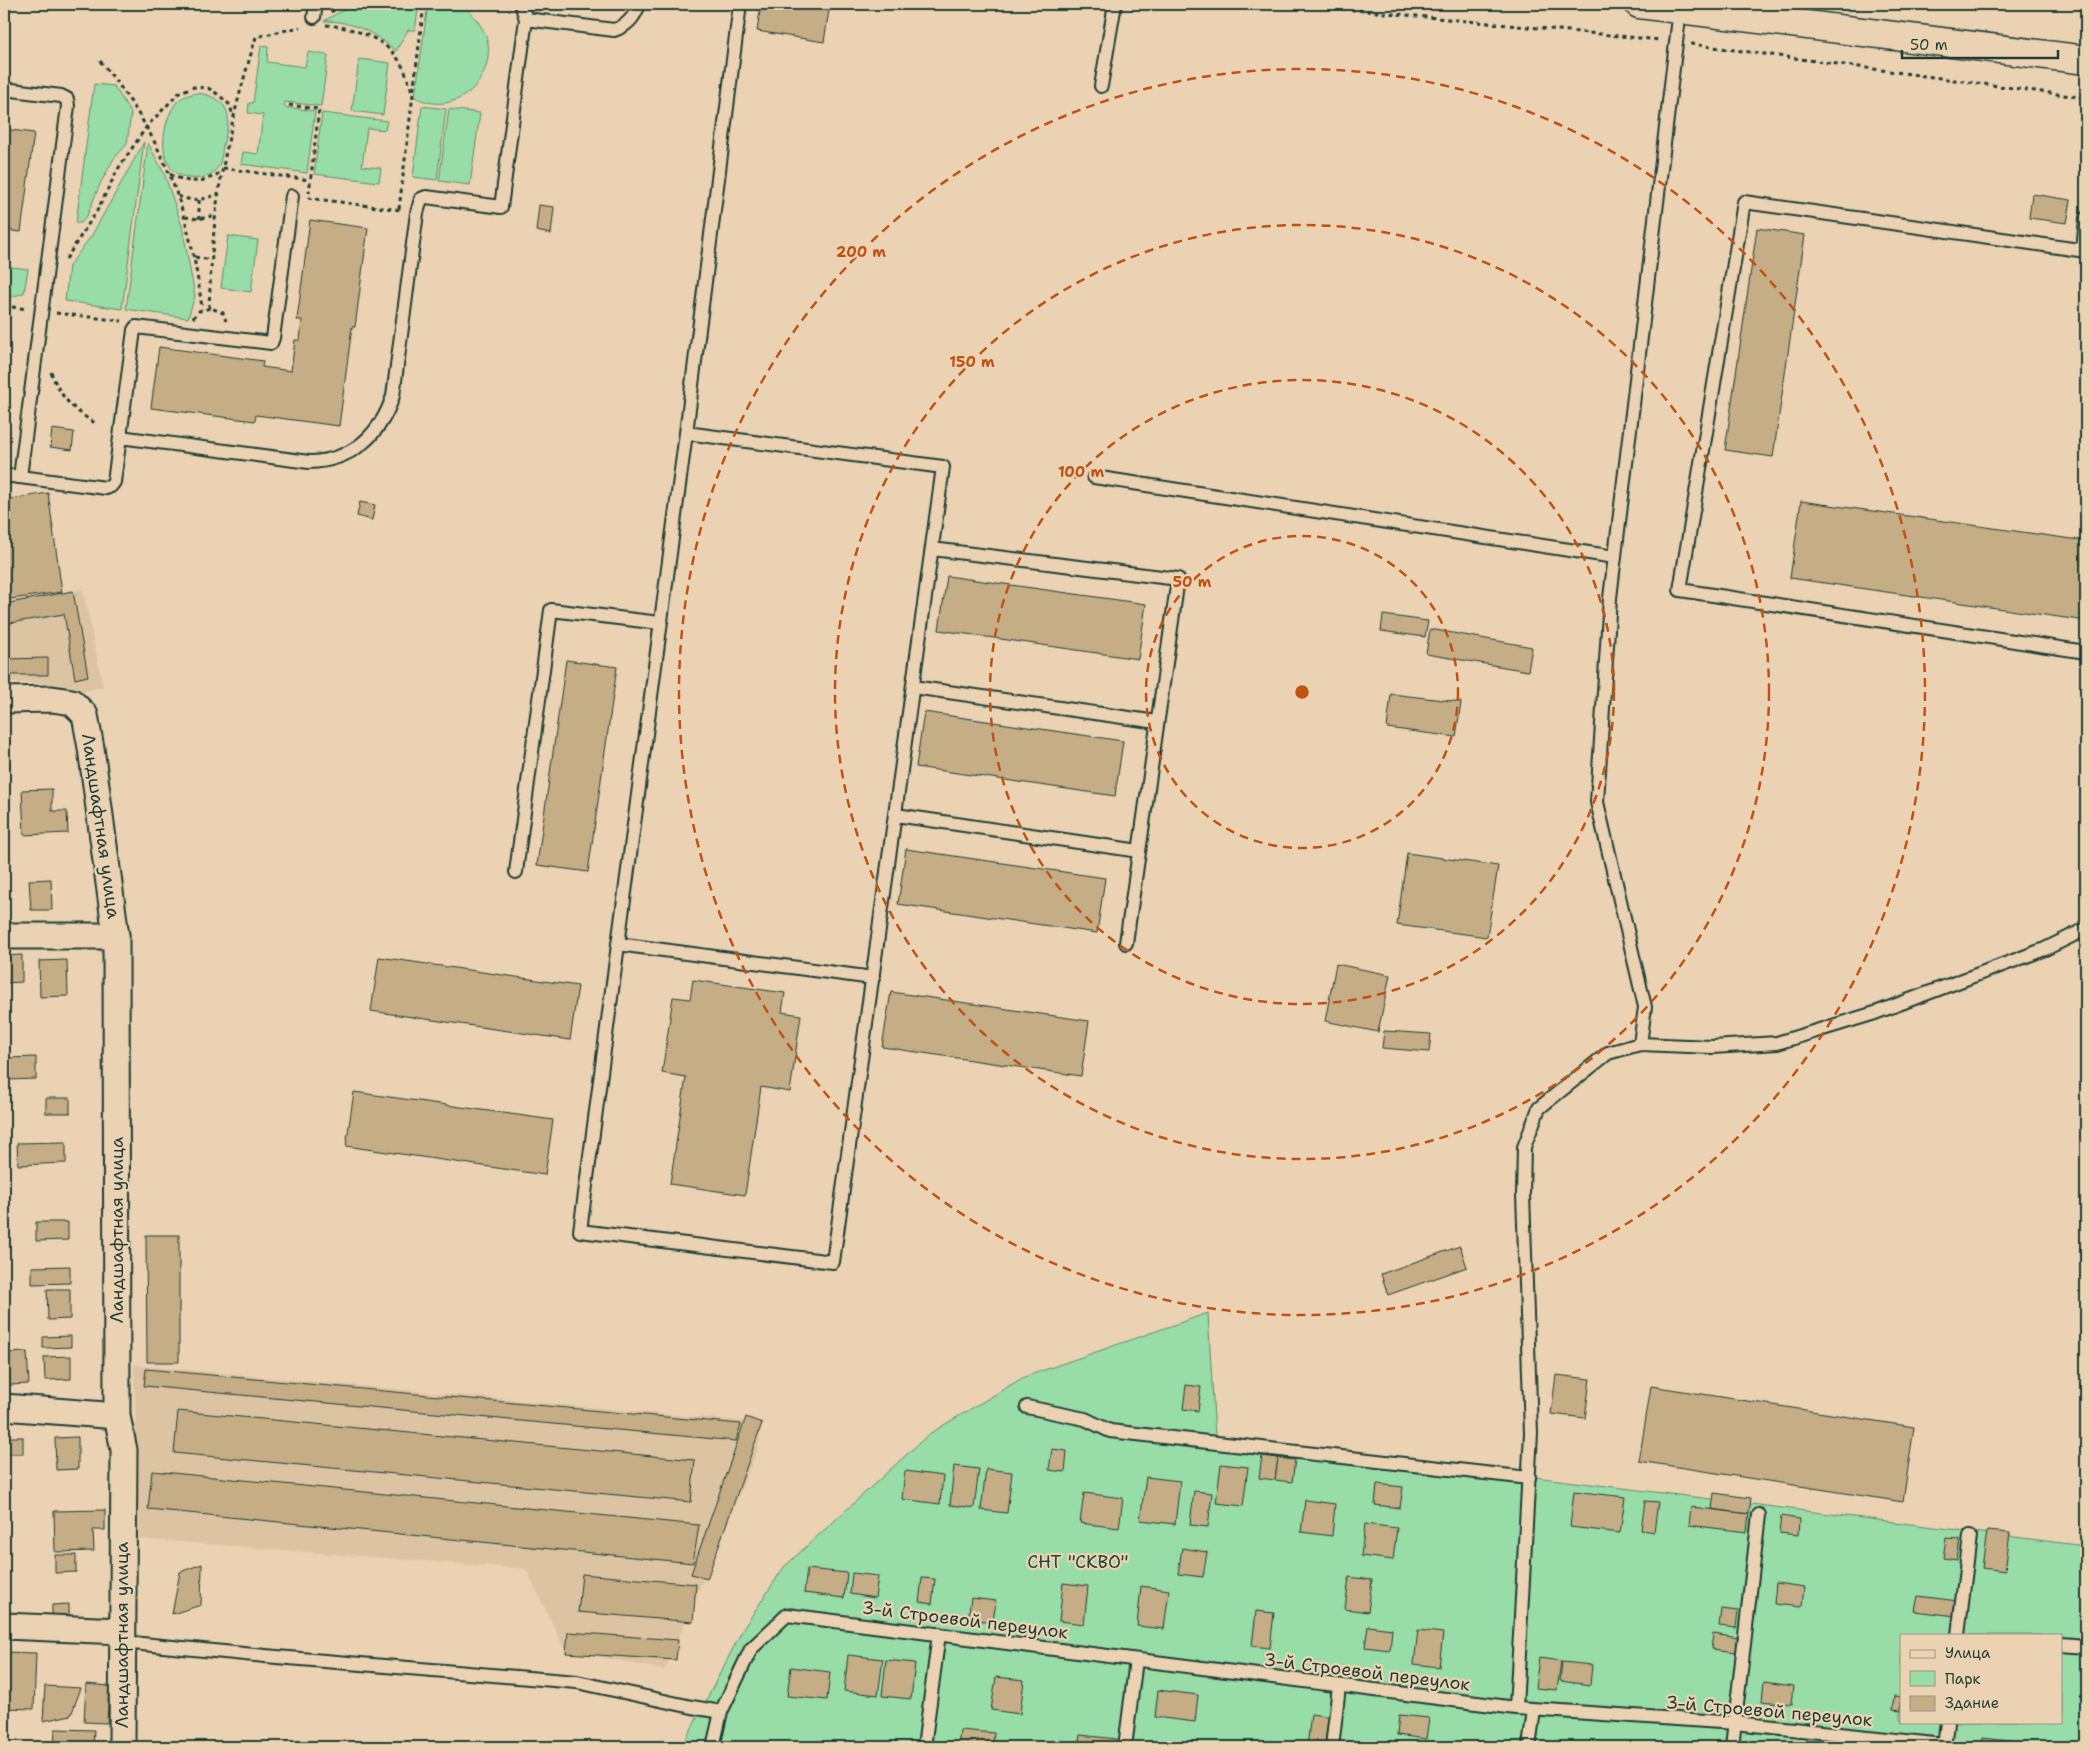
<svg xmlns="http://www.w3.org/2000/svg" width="2090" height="1751" font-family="'Shantell Sans',sans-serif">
  <rect width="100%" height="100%" fill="#ebd2b3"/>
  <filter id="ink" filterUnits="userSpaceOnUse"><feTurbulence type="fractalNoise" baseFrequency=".02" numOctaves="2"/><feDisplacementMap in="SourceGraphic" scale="10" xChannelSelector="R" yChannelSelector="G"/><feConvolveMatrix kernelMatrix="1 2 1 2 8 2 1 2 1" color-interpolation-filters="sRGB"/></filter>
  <g filter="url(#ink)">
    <g fill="#dcc4a3">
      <polygon points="83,589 103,687 63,695 43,683 4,683 4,602"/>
      <polygon points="134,1365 762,1423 758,1449 665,1670 565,1650 526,1569 139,1539"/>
    </g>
    <g fill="#98dca8" stroke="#5c8c6e" fill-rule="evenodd">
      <path d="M354,4H419L415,30H408L396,51C375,33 353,21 324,21Z"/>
      <path d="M428,4C437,4 450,1 459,4C465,6 472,14 476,19C481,26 487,35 488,43C493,84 453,118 415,97Z"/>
      <polygon points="261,46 268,47 267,62 305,67 308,52 328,55 321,106 285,102 284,107 315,111 307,173 241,164 243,152 258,154 263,115 248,113 249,103 253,103"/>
      <polygon points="359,59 390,63 383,115 352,111"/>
      <polygon points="94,84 114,86 131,113 127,144 113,160 100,184 87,216 81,223 76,223"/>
      <path d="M196,93C212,94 230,103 228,122C228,129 225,137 223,145C222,152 222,161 218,167C209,182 182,182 171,168C158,151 164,119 176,103C181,97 188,95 196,93Z"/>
      <polygon points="422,106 446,109 437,180 413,177"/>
      <polygon points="449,109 480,113 470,185 439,181"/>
      <polygon points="322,113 387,121 385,130 367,128 362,166 381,168 379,182 314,174"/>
      <polygon points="144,142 122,309 65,301 69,266 92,235"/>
      <polygon points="148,143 164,173 182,226 195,296 188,318 126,309"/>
      <polygon points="228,236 258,240 251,292 221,288"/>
      <polygon points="4,266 28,269 24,293 11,297 4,297"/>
      <path d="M1208,1313L1215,1437L2086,1546V1747H682L743,1629L784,1567L929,1434L1024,1377ZM1901,1635H2061V1722H1901Z"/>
    </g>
    <g fill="#c5ad85" stroke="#1f3d34">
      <polygon points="761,4 830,4 824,42 757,31"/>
      <polygon points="4,129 34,133 21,232 4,230"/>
      <polygon points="2032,194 2071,200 2067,223 2029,218"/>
      <polygon points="539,205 554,207 551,234 536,231"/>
      <polygon points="310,220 368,228 355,327 352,327 339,426 256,415 255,421 151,408 159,347 263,361 262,367 291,371 295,340 300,340 302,320 297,320"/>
      <polygon points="1757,228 1805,235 1773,457 1725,450"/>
      <polygon points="52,429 74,432 72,450 50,447"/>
      <polygon points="48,493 62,592 4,600 4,500"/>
      <polygon points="1801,501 2086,541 2086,621 1790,578"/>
      <polygon points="360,502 375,505 372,520 357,516"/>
      <polygon points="947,576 1146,604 1138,659 939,630"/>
      <polygon points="73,591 88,676 75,679 64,614 4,624 4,604"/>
      <polygon points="1383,615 1428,621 1425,637 1381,631"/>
      <polygon points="1430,629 1532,647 1528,671 1426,654"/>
      <polygon points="48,658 48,675 4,675 4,659"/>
      <polygon points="566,660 617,667 588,872 537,865"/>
      <polygon points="1391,694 1461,702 1456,737 1387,728"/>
      <polygon points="924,712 1123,741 1115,796 916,767"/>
      <polygon points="4,749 8,749 9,767 4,767"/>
      <polygon points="52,789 52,811 67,811 68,833 24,835 22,790"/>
      <polygon points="906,849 1105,878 1097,933 898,904"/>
      <polygon points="1407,853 1498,866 1487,937 1397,925"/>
      <polygon points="51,879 52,910 31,910 29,880"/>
      <polygon points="22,955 22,982 4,983 4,956"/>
      <polygon points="379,957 578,986 570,1040 371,1011"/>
      <polygon points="67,960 68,996 40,997 39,961"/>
      <polygon points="1336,964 1390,975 1378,1032 1325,1021"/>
      <polygon points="693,980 785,993 782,1012 801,1015 790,1092 761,1087 745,1195 670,1184 686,1077 662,1073 673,997 690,999"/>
      <polygon points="891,992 1089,1021 1081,1076 882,1047"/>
      <polygon points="1384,1031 1431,1034 1429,1052 1382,1048"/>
      <polygon points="36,1057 36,1079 6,1080 6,1058"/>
      <polygon points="354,1092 553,1120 545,1175 346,1146"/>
      <rect x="46" y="1098" width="24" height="15"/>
      <polygon points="66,1142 66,1163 18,1165 17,1143"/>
      <polygon points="36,1222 68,1222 68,1240 36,1241"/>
      <polygon points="146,1235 179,1235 179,1362 147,1362"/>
      <polygon points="1460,1246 1467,1267 1388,1295 1381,1274"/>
      <polygon points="70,1266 70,1283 32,1284 32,1267"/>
      <polygon points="47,1289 70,1289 70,1319 48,1320"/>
      <polygon points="71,1336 71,1347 43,1348 43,1337"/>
      <polygon points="27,1352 29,1384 8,1385 7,1353"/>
      <polygon points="71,1356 71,1379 45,1380 44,1357"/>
      <polygon points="146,1369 741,1424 736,1441 144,1386"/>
      <polygon points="1556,1375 1590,1379 1585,1418 1551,1414"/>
      <polygon points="1186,1385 1201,1387 1198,1411 1183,1409"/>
      <polygon points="1651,1386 1914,1427 1903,1502 1639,1461"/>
      <polygon points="178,1411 695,1460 691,1502 174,1453"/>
      <polygon points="746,1417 762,1423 707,1579 691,1574"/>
      <rect x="8" y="1437" width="15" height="17"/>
      <polygon points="78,1437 78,1469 56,1470 55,1438"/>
      <polygon points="1052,1449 1067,1451 1065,1472 1049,1470"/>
      <polygon points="1262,1456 1278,1458 1275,1480 1259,1478"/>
      <polygon points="1278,1458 1295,1460 1292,1482 1275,1480"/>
      <polygon points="1221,1464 1248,1467 1243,1506 1216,1503"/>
      <polygon points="954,1466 979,1469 974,1508 950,1505"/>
      <polygon points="986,1469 1012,1472 1007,1513 981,1510"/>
      <polygon points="152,1471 699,1525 693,1563 148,1509"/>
      <polygon points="905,1471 943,1476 940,1504 902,1499"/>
      <polygon points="1146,1477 1180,1481 1175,1524 1140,1520"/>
      <polygon points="1377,1484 1403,1487 1400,1508 1375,1505"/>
      <polygon points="1194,1491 1212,1493 1208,1527 1190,1525"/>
      <polygon points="1574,1491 1625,1497 1620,1533 1570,1527"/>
      <polygon points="1084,1493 1123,1498 1119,1528 1080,1523"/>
      <polygon points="1714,1493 1751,1498 1749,1514 1712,1509"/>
      <polygon points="1305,1500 1335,1504 1332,1536 1301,1532"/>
      <polygon points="1645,1501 1658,1502 1654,1532 1641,1530"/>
      <polygon points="1691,1507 1749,1514 1747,1532 1689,1525"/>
      <polygon points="105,1510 105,1530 93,1530 94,1551 55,1552 54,1511"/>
      <polygon points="1781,1516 1799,1519 1798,1535 1779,1533"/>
      <polygon points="1365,1524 1397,1528 1393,1560 1361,1556"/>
      <polygon points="1987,1531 2010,1533 2005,1571 1982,1568"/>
      <polygon points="1946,1538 1960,1539 1957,1560 1943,1558"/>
      <polygon points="1182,1548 1207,1552 1203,1577 1178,1574"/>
      <polygon points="55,1555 76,1555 76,1572 55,1573"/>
      <polygon points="202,1564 201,1605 172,1614 180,1572"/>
      <polygon points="807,1569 847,1573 844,1598 804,1593"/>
      <polygon points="852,1573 878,1576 875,1598 850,1594"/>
      <polygon points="582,1574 696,1584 693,1622 578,1612"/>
      <polygon points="1349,1577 1372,1580 1368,1612 1345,1609"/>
      <polygon points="922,1578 935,1579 932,1604 919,1602"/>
      <polygon points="1063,1583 1088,1586 1084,1624 1059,1621"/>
      <polygon points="1776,1583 1804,1587 1802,1607 1774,1604"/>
      <polygon points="1141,1586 1169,1590 1164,1629 1137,1626"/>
      <polygon points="1918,1596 1958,1601 1956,1616 1915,1611"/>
      <polygon points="971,1598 996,1601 993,1622 968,1619"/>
      <polygon points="69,1604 69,1615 52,1616 52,1605"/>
      <polygon points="1721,1609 1738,1611 1736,1628 1719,1626"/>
      <polygon points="1256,1611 1274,1613 1270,1648 1252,1646"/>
      <polygon points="1368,1626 1392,1629 1390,1650 1365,1647"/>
      <polygon points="1418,1630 1443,1633 1439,1667 1414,1664"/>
      <polygon points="568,1632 678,1640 676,1660 566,1653"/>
      <polygon points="1713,1634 1739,1638 1737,1652 1711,1649"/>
      <polygon points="4,1652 36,1653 34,1709 4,1708"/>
      <polygon points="848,1655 883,1659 878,1695 844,1691"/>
      <polygon points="1539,1658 1561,1661 1557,1690 1535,1688"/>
      <polygon points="886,1660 915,1663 911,1699 882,1696"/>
      <polygon points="1562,1662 1592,1665 1590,1685 1560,1681"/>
      <polygon points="791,1667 830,1672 827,1700 787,1696"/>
      <polygon points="996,1677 1024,1680 1020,1714 991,1710"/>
      <polygon points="1764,1682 1793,1686 1791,1704 1762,1701"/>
      <polygon points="86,1684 109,1686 107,1723 84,1722"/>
      <polygon points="45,1686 81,1688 71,1715 43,1721"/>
      <polygon points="1158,1690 1198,1695 1195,1722 1155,1717"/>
      <polygon points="1895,1696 1901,1697 1901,1711 1893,1710"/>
      <polygon points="1311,1714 1331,1717 1328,1747 1307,1747"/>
      <polygon points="1399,1715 1429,1718 1426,1739 1397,1735"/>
      <polygon points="55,1729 94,1730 93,1747 54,1747"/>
      <polygon points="960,1730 994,1733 993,1747 958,1747"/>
      <polygon points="1080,1735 1117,1739 1116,1747 1078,1747"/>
      <polygon points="1983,1738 2018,1742 2017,1747 1981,1747"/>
      <polygon points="849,1742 892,1747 848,1747"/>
    </g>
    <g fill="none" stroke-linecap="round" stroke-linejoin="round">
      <g stroke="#1f3d34" stroke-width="16">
        <g id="service">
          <path d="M521,4L526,19L614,30C627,26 635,17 639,4"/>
          <polyline points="314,17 316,4"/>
          <polyline points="1101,86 1115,4"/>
          <polyline points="4,89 61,96 67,99 68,106 20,477"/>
          <polyline points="2083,251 2086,218"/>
          <polyline points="2086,251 1744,202 1680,590 2086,652"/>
          <polyline points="686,433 943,467 833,1262 580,1231 686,433 740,4"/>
          <polyline points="120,437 134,330 136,327 271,343 273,338 292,196"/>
          <path d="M4,475L106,488L111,486L114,482L120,437L309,462C351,461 380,436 393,396L417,213L421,199L426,197L501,207L526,19"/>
          <polyline points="1094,477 1615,557"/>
          <polyline points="932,549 1178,579 1126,943"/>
          <polyline points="913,687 1157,722"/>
          <polyline points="896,815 1139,851"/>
          <polyline points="516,872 551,610 660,623"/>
          <polyline points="618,944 873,978"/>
          <polyline points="1640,1044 1645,1007 1597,802 1610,598 1680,9"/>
          <polyline points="1027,1407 1085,1419 1110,1431 1529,1478"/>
          <polyline points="1958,1635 1970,1536"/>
          <polyline points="122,1642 265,1656 577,1682 692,1707 721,1712"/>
          <polyline points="2061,1644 2086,1646"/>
          <polyline points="1516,1708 1531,1433 1523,1194 1524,1147 1539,1108 1608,1053 1640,1044 1712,1047 1777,1043 1875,1013 2045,949 2086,929"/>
          <polyline points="713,1747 721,1712 751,1649 787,1615 1516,1708 1735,1723 1944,1745"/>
          <polyline points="924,1747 939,1634"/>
          <polyline points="1125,1747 1136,1660"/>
          <polyline points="1332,1747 1339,1686"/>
          <polyline points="1529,1747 1534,1710"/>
          <polyline points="1732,1747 1759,1515"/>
          <polyline points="1944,1747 1947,1722"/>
        </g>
      </g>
      <g stroke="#1f3d34" stroke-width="29">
        <g id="minor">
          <polyline points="4,700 52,699 72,702 85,715 91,748 116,936 117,1416 124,1450 122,1747"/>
          <polyline points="4,936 116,936"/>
          <polyline points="4,1407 117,1416"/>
          <polyline points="4,1626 121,1631"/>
        </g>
      </g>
      <g stroke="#1f3d34" stroke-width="31">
        <polyline id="secondary" points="1639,4 2086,60"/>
      </g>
      <g stroke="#1f3d34" stroke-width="3" stroke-dasharray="4 4" stroke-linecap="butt">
        <polyline points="1295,4 1660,40"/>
        <polyline points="331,12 343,4"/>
        <path d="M326,25C351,27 383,37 398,59C405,69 408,80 412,91"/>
        <polyline points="1691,44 2086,98"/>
        <path d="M100,61C164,138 190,211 202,309"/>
        <polyline points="289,105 319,109 309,193"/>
        <polyline points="223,168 310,180"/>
        <path d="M170,174C188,184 205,184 222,171"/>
        <path d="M178,196C193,202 205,200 219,193"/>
        <polyline points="308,198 401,210"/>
        <polyline points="199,200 199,219"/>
        <polyline points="399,209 424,4"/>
        <polyline points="185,217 199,219 216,215"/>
        <polyline points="195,257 211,260"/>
        <polyline points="66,259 98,209 118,169 147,126 180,92 193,87 208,88 219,95 230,105 233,116"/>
        <polyline points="4,306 27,309"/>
        <path d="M209,308C211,261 214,213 223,167C231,123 243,80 256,37L300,27"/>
        <polyline points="56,313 122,321"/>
        <polyline points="193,318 199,311 211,308 223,313 226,321"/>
        <path d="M51,372C60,397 72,409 95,423"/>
      </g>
      <use href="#service" stroke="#ebd2b3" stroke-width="12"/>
      <use href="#minor" stroke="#ebd2b3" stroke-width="25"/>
      <use href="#secondary" stroke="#ebd2b3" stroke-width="28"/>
    </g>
  </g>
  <g fill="none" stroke="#c05314" stroke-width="2.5" stroke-dasharray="9 6">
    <circle cx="1302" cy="692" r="156"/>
    <circle cx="1302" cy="692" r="312"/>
    <circle cx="1302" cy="692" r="467"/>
    <circle cx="1302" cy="692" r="623"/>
  </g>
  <g text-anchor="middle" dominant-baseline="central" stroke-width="4.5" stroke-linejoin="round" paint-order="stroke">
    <g font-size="18" fill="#1f3d34" stroke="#ebd2b3">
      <text transform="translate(101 826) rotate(82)">Ландшафтная улица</text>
      <text transform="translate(117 1230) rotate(-90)">Ландшафтная улица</text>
      <text transform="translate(965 1620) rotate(7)">3-й Строевой переулок</text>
      <text transform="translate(122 1635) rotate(-90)">Ландшафтная улица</text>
      <text transform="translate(1367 1672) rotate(7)">3-й Строевой переулок</text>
      <text transform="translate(1769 1711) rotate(5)">3-й Строевой переулок</text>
    </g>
    <g font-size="18" fill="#25453a" stroke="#ebd2b3">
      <text x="1078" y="1562">СНТ "СКВО"</text>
    </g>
  </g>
  <circle cx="1302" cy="692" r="8" fill="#c05314" stroke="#ebd2b3" stroke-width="2.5"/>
  <g font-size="15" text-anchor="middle" font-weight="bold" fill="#c05314" stroke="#ebd2b3" stroke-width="4.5" stroke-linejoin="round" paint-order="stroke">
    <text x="861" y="257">200 m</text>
    <text x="972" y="367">150 m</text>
    <text x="1081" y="477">100 m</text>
    <text x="1192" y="587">50 m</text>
  </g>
  <rect width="2090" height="1751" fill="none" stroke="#ebd2b3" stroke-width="20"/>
  <rect x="10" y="10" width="2070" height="1731" fill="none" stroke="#1f3d34" stroke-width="2" filter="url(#ink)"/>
  <rect x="1900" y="1634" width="162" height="90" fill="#ebd2b3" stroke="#999680"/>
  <rect x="1910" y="1650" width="25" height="8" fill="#ebd2b3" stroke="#999680"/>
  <text x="1945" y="1658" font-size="15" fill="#1f3d34">Улица</text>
  <rect x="1910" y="1671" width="25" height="15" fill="#98dca8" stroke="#999680"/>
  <text x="1945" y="1684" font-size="15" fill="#1f3d34">Парк</text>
  <rect x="1910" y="1696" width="25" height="15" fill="#c5ad85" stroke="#999680"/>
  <text x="1945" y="1708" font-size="15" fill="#1f3d34">Здание</text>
  <path d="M1902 50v8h156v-8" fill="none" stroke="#1f3d34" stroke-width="2.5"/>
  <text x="1910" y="50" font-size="15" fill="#1f3d34" stroke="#ebd2b3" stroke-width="4" paint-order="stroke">50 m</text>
</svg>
